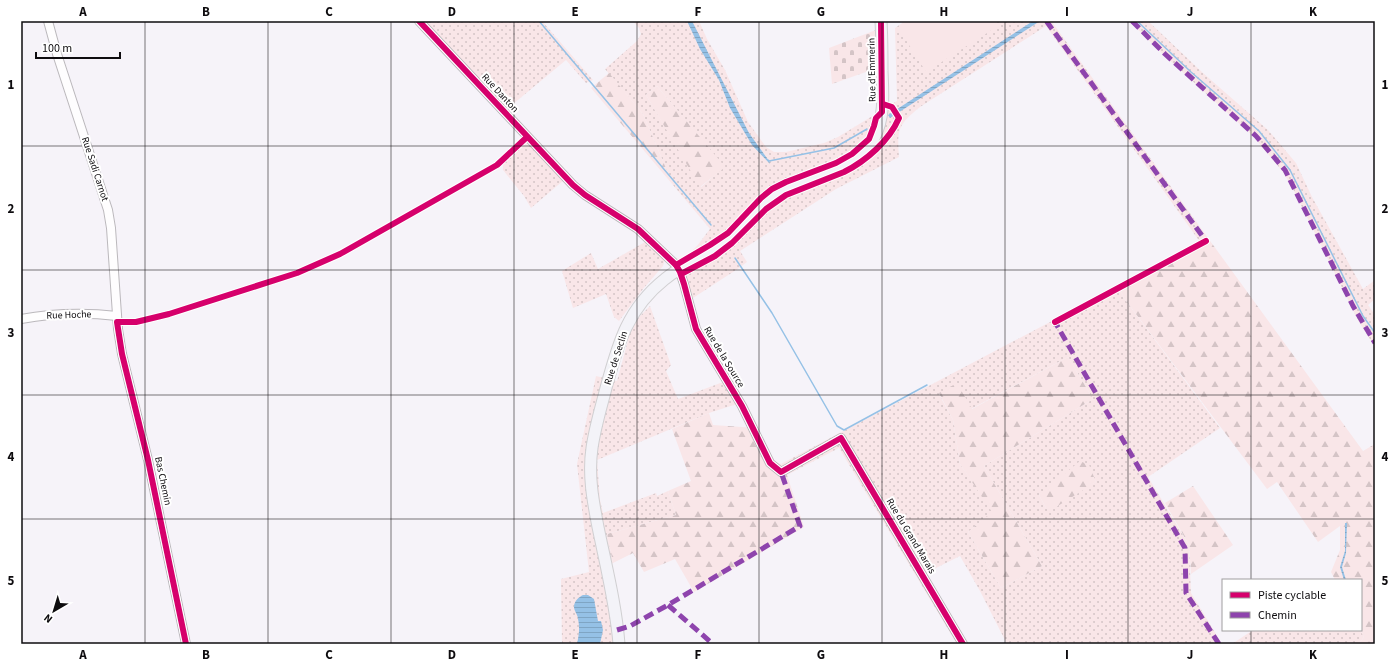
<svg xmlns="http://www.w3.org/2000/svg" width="1396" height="665" font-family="'Source Sans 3',sans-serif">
  <defs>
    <pattern id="grass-dots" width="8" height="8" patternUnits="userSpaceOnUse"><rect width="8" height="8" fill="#f9e6e8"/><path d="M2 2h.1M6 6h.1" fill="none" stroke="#d4c4c6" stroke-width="1.8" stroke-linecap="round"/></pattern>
    <pattern id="forest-firs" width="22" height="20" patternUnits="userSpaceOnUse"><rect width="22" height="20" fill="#f9e6e8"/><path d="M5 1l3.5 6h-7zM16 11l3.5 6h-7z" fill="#d4c4c6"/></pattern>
    <pattern id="cemetery-stones" width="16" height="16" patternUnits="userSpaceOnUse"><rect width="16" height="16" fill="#f9e6e8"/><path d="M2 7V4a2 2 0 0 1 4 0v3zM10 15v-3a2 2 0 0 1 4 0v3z" fill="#d4c4c6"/></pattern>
    <pattern id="water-rules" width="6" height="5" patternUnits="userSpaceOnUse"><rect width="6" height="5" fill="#95c1e6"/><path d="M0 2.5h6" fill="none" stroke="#7fa5c4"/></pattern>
  </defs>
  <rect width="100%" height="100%" fill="#f6f3f9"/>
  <g fill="url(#grass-dots)" fill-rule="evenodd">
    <polygon points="426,21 542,21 593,80 586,83 566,60 506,110 425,22"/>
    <path d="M633,21H699L707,39L725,70L748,122L766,147L774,152H786L824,143L838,137L897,101L895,28L905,21H1054L1052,22L1208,238L1200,242L1046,26L920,107C898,125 897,129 899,157L836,189L740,251L747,262L739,268L693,298L686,276L676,259C693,256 700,241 710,229L673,185L643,114L605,69L637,41L641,34L639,28ZM657,86L724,167L701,187L646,95Z"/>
    <polygon points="1129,21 1148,21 1203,73 1268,130 1296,163 1312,197 1363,289 1375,280 1375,299 1368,305 1375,315 1375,347 1359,322 1293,189 1283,172 1254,137 1168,59"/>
    <polygon points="526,142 531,144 564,180 531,208 524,196 503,170 503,164 507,159 523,143"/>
    <polygon points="645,242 665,259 663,266 643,289 619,321 614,317 606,294 573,308 562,271 591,253 598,269"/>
    <path d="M1118,286L1124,298L1220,428L1148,477L1189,545L1191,593L1222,644H1007L980,591L960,556L926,573L968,644H957L839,448L787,475L781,464ZM1068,357L1093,399L984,466L1042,566L1001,588L968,532L993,512L960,464L953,420L939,394L971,409ZM1088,465L1096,482L1046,508L1039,495Z"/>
    <polygon points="650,306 671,365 666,371 678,399 723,382 737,404 709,413 597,460 600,500 603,513 656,493 657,496 668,491 676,515 607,534 613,563 602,569 615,644 562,644 561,579 589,572 577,464 596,376 617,381 630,333 639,317"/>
    <polygon points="1253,630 1360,630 1364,637 1359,644 1232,644"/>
  </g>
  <g fill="url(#forest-firs)">
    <polygon points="609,73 643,114 673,185 591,88"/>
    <polygon points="657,86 725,167 700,187 646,95"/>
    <polygon points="1208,238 1363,451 1375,444 1375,644 1359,644 1364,637 1360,630 1361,580 1335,580 1331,572 1340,550 1340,526 1318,542 1277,482 1267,489 1124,298 1118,286"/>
    <polygon points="1068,357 1093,399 984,466 1042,566 1001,588 968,532 992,512 960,464 953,420 939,393 957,383 972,409"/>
    <polygon points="709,413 713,425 757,428 775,462 781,464 787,475 804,527 694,592 675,559 644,572 633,553 613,563 607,534 676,515 668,491 691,481 672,429"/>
    <polygon points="1080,461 1089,465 1096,482 1053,509 1046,508 1039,495"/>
    <polygon points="1193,486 1233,545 1191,574 1189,545 1165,503"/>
  </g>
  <polygon fill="url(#cemetery-stones)" points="876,30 877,68 832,84 829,48"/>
  <polygon fill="#f9e6e8" points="911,21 995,21 998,26 926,72 899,29"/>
  <g fill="url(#water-rules)">
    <polygon points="687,21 692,21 749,133 769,161 770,164 752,145 730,108 719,80 700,49"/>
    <polygon points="1033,21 1040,21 890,118 888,115"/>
    <polygon points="1345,523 1347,523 1346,553 1342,567 1346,580 1344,580 1340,567 1345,551"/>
    <path d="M583,595H588L594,599L598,621H601L603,630L600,644H577C579,635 580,628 578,619C578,615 574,611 574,607C574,601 579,597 583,595Z"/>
  </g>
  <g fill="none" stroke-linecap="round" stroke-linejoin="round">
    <g stroke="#95c1e6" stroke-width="1.5">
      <polyline points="539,21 711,225"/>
      <polyline points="1137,21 1191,72 1259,131 1290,170 1363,316 1375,333"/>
      <polyline points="768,160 769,161 834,148 867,129"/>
      <polyline points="735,258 772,313 837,426 844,430 927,385"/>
    </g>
    <g stroke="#bbb8bc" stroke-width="10">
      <g id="minor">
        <polyline points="48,21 57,54 108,210 111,228 118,329 122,354 148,460 186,644"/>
        <polyline points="419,21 573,185 585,195 638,229 676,265 680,272 684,284 696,329 742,406 770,463 781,472 841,438 963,644"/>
        <path d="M21,319C53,313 84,312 117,316"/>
      </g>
    </g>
    <g stroke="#d0cfd1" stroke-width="13">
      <path id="major" d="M619,644C616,605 606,566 598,527C593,501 588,475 592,448C595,427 601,408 606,388C618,344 627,309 665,279C684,263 709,255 729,238C749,222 762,199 786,188C817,173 856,171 874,138C885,117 883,94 882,71C882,54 882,38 881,21"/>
    </g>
    <use href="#minor" stroke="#fefdfe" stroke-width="8"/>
    <use href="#major" stroke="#f3f3f8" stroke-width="11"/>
    <g stroke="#8e44ad" stroke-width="5" stroke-dasharray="10 5" stroke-linecap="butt">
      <polyline points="1048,21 1047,22 1203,237"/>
      <polyline points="1132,21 1165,54 1256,136 1285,170 1353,306 1375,343"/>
      <polyline points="1058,320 1055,322 1185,548 1186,593 1219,644"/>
      <polyline points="668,605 713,644"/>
      <polyline points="617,630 630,626 668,605 800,526 781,472"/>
    </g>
    <g stroke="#fff" stroke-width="8">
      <g id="cycleway">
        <polyline points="419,21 573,185 585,195 638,229 676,265 680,272 684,284 696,329 742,406 770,463 781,472 841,438 963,644"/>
        <polyline points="676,265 710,245 728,233 761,198 772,189 786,182 836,163 852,154 869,139 874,126 876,118 882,112 881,21"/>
        <path d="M681,274L715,256L732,243L766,209L786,195L844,172C866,161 889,141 899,118L892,107L883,104"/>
        <polyline points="1055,322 1206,241"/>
        <polyline points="186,644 148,460 122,354 117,322 136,322 169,314 297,273 340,254 497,165 527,137"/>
      </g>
    </g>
    <use href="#cycleway" stroke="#d6006c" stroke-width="6"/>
  </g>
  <path fill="none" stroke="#0e0c0f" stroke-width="1" stroke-opacity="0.55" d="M145,21V644M268,21V644M391,21V644M514,21V644M637,21V644M759,21V644M882,21V644M1005,21V644M1128,21V644M1251,21V580M21,146H1375M21,270H1375M21,395H1375M21,519H1375M1251,630V644"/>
  <g text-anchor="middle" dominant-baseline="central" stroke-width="4" stroke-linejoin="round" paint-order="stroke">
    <g font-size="10" fill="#0e0c0f" stroke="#fff">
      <text transform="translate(872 70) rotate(-91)">Rue d'Emmerin</text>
      <text transform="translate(500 93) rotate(47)">Rue Danton</text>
      <text transform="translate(95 169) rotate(72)">Rue Sadi Carnot</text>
      <text transform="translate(69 315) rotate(-2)">Rue Hoche</text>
      <text transform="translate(724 357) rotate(59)">Rue de la Source</text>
      <text transform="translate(616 358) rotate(-72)">Rue de Seclin</text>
      <text transform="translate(163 481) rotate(78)">Bas Chemin</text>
      <text transform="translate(911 536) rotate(59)">Rue du Grand Marais</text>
    </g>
  </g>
  <rect width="1396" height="665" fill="none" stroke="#ffffff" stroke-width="44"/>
  <rect x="1222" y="579" width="140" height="52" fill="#ffffff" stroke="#9f9e9f"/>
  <rect x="1230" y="592" width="20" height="6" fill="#d6006c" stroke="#9f9e9f"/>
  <text x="1258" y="599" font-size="12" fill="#0e0c0f">Piste cyclable</text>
  <rect x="1230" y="612" width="20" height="6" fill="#8e44ad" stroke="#9f9e9f"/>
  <text x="1258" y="619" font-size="12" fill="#0e0c0f">Chemin</text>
  <g transform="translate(54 611) rotate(218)" stroke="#ffffff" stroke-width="3" paint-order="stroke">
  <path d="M0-3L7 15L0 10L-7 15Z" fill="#0e0c0f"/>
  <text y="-6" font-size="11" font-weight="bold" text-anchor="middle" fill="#0e0c0f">N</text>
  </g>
  <path d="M36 52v6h84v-6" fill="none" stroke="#0e0c0f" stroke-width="2"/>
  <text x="42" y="52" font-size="12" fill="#0e0c0f" stroke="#ffffff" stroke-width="3" paint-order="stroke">100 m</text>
  <rect x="22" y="22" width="1352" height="621" fill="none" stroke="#0e0c0f" stroke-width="1.5"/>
  <g font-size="13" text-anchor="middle" font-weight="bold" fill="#0e0c0f">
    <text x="83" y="16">A</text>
    <text x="206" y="16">B</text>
    <text x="329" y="16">C</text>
    <text x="452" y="16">D</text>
    <text x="575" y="16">E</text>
    <text x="698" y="16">F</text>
    <text x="821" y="16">G</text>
    <text x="944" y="16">H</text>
    <text x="1067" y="16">I</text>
    <text x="1190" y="16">J</text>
    <text x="1313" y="16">K</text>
    <text x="11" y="89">1</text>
    <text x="1385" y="89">1</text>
    <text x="11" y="213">2</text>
    <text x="1385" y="213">2</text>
    <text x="11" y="337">3</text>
    <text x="1385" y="337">3</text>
    <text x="11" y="461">4</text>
    <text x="1385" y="461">4</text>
    <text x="11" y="585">5</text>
    <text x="1385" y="585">5</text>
    <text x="83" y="659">A</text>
    <text x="206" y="659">B</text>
    <text x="329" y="659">C</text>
    <text x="452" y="659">D</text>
    <text x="575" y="659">E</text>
    <text x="698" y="659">F</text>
    <text x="821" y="659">G</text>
    <text x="944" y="659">H</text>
    <text x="1067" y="659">I</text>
    <text x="1190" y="659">J</text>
    <text x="1313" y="659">K</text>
  </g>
</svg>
